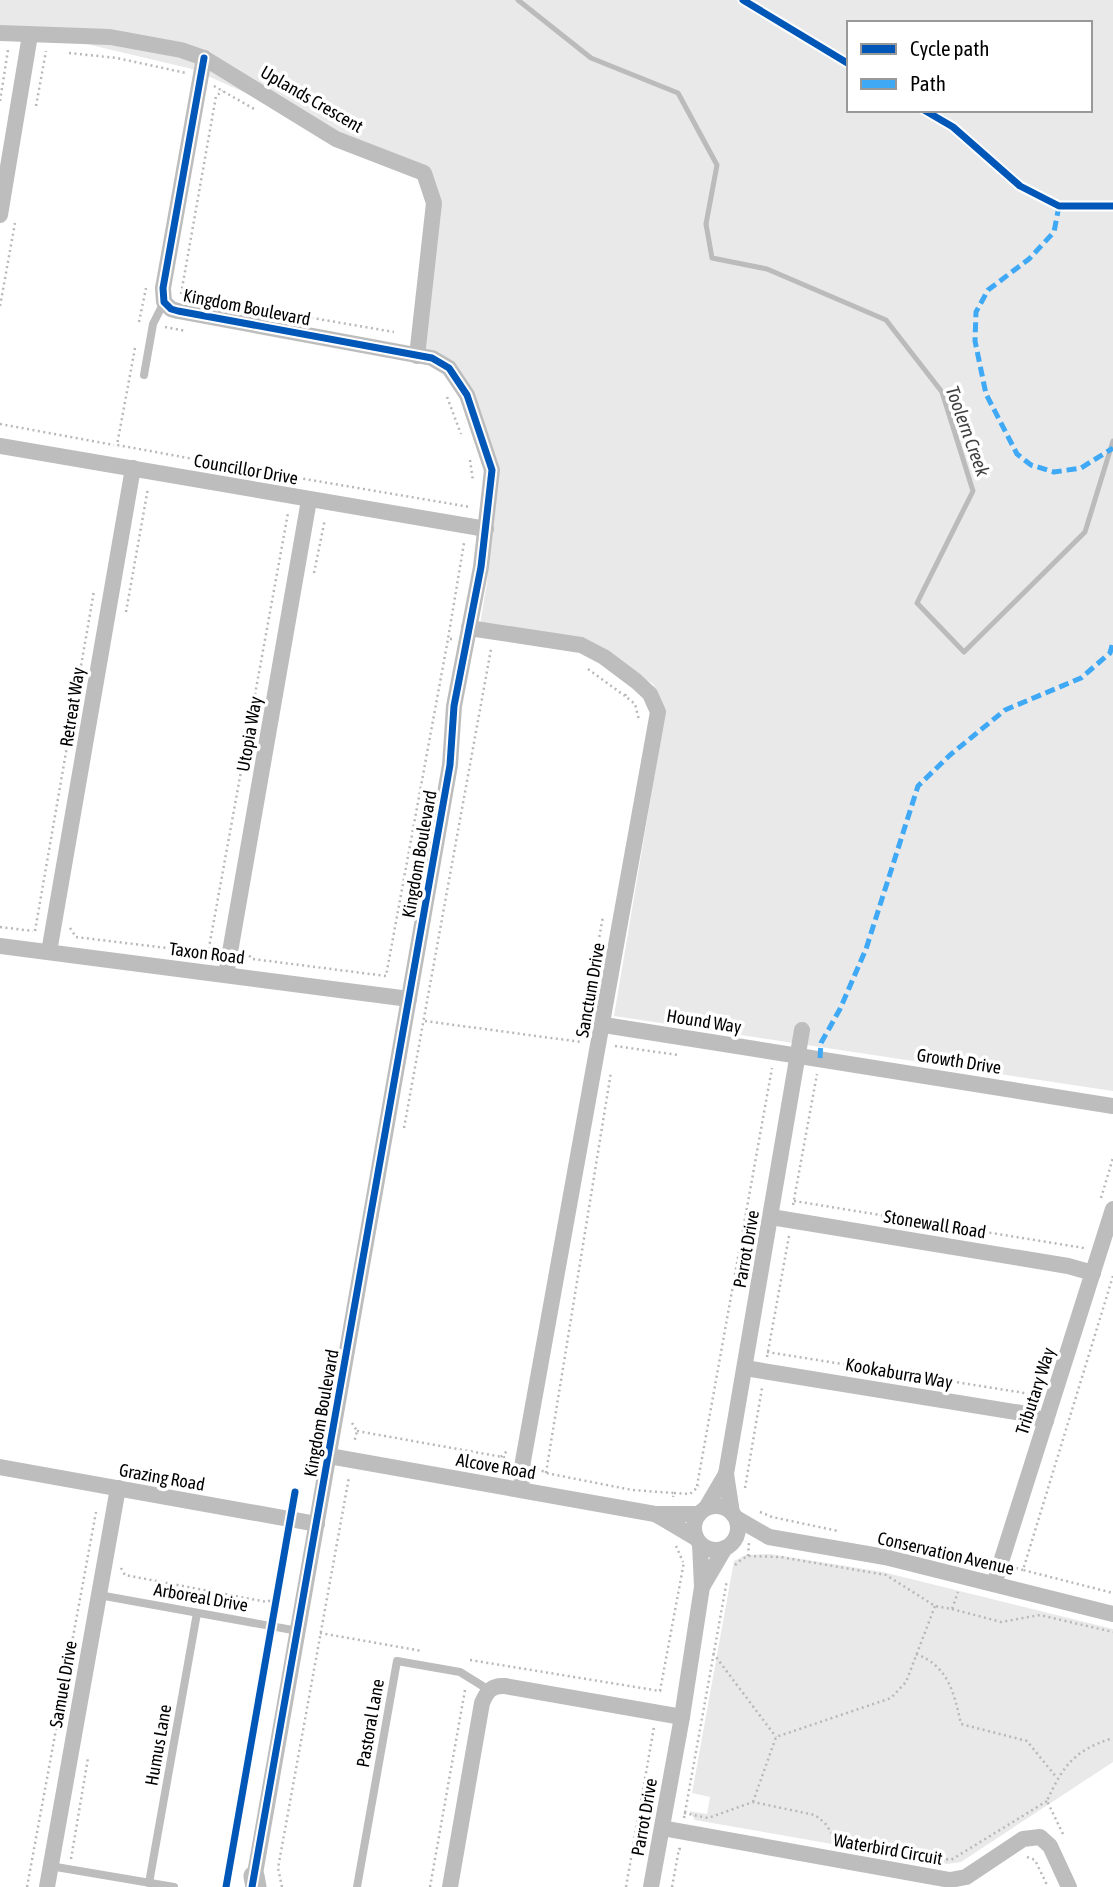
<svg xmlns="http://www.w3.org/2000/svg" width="1113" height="1887" font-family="'Asap Condensed',sans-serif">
  <rect width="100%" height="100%" fill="#fff"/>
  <g fill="#e9e9e9" fill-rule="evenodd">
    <path d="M0,0H1113V1091L614,1016L665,713L653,684L586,643L480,625L487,582L497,469L471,392L422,352L429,169L338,134L192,69L32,31L0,28ZM849,23H1090V110H849Z"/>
    <polygon points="770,1554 883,1572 1113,1629 1113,1762 961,1862 947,1864 695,1820 689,1811 707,1814 710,1797 692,1793 734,1561 746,1555"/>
  </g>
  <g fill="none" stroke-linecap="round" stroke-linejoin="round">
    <polyline stroke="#bbb" stroke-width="5" points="518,0 591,58 678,93 717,165 706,224 712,258 767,269 886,320 942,392 973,491 917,603 964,652 1085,532 1113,441"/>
    <g stroke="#b8b8b8" stroke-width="2.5" stroke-dasharray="2 3.5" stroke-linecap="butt">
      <polyline points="69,53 117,58 186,73"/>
      <polyline points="214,86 254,109"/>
      <polyline points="0,101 8,50"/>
      <polyline points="36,106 46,51"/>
      <polyline points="181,294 216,96 223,91"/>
      <polyline points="0,306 15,223"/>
      <polyline points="295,315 394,332"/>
      <polyline points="139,322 146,288"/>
      <polyline points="165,327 186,331"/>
      <polyline points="135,348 117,445 287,476"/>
      <polyline points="447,397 461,434"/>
      <polyline points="0,424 114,445"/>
      <polyline points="470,460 473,481"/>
      <polyline points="287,476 470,507"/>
      <polyline points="314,573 325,519"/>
      <polyline points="126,612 148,488"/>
      <polyline points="452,639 448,639 464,543"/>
      <polyline points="588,669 625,696"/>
      <polyline points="626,694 625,696 635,704 639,720"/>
      <polyline points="0,927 33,931"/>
      <polyline points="70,928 76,937"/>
      <polyline points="35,931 94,591"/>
      <polyline points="76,937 208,953"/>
      <polyline points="245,952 253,959"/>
      <polyline points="215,954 208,953 288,513"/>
      <polyline points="253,959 386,976 448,639"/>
      <polyline points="588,1002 603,916"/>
      <polyline points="425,1021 581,1042"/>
      <polyline points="615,1046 678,1055"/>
      <polyline points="404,1128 491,649"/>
      <polyline points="1101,1198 1113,1158"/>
      <polyline points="794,1201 1084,1248"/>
      <polyline points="793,1205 817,1074"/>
      <polyline points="1113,1276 1023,1570 1113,1593"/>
      <polyline points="767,1352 1037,1395"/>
      <polyline points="767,1357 789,1236"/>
      <polyline points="352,1423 357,1431 354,1443"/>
      <polyline points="357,1431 508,1458"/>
      <polyline points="501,1457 508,1450"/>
      <polyline points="537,1468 546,1473 632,1490 674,1493 673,1497"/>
      <polyline points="546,1473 611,1072"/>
      <polyline points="697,1486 772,1068"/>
      <polyline points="745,1488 762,1388"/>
      <polyline points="674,1493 690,1494 699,1486"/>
      <polyline points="760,1512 772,1517 838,1531"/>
      <polyline points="676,1546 683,1562"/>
      <polyline points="947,1554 985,1562"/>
      <polyline points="748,1556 749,1543"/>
      <polyline points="735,1565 742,1559 748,1556 780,1557 886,1575 935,1606 952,1609 958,1592"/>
      <polyline points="121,1568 125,1575 267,1602 277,1597"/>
      <polyline points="1016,1568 1023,1570"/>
      <polyline points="952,1609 1001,1622 1040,1615 1113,1632"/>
      <polyline points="320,1633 422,1651"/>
      <polyline points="713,1653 776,1737"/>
      <path d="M916,1654C948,1666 954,1692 961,1724L1027,1741L1057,1778"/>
      <polyline points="470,1660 660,1691 684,1562"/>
      <polyline points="753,1802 776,1737 891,1698 906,1682 935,1606"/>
      <polyline points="684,1813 708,1818 753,1802 815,1815 825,1823 836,1840 951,1860 1047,1801"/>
      <polyline points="684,1818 727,1580"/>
      <path d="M1063,1834L1047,1801C1063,1765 1075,1750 1113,1738"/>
      <polyline points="1027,1857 1035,1860 1048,1887"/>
      <polyline points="71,1859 88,1758"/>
      <polyline points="27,1887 96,1512"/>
      <polyline points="282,1887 278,1868 349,1477"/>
      <polyline points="430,1887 465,1690"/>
      <polyline points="626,1887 654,1727"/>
      <polyline points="672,1887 679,1849 681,1849"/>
    </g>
    <g stroke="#bdbdbd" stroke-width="8">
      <polyline points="144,375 153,324 164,302"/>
      <polyline points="99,1595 298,1631"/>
      <polyline points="50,1866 174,1887"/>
      <polyline points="149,1883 197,1613"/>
      <polyline points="357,1887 397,1661 460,1672 489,1690"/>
    </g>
    <g stroke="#bdbdbd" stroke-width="16">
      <polyline points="0,33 110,37 181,50 204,58 336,139 424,173 434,203 417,356"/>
      <polyline points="204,58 163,288 164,302 171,309 178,311 432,358 449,368 467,395 492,470 481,567 454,706 450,765 253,1885"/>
      <polyline points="0,215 30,35"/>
      <polyline points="0,446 486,529"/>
      <polyline points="469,628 581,645 604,657 636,681 650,694 658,712 523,1461 521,1490"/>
      <polyline points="0,946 409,999"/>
      <polyline points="49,952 133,468"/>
      <polyline points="226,975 309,500"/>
      <polyline points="604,1025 1113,1106"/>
      <polyline points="771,1217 1068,1266 1093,1273"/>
      <polyline points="745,1368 1021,1413 1046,1421"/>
      <polyline points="329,1456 655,1514 699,1514"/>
      <polyline points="0,1467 317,1524"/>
      <circle cx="716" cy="1528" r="22"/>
      <polyline points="706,1508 726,1474"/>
      <polyline points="732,1513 726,1474 802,1030"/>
      <polyline points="657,1515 696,1538"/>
      <polyline points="736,1518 769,1537 885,1557 1113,1614"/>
      <polyline points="994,1584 1113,1209"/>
      <polyline points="702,1587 725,1548"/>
      <polyline points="662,1828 950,1880 966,1877 1023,1839 1040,1837 1050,1846 1069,1887"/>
      <polyline points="47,1887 118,1488"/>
      <path d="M450,1887L482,1703C487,1691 492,1685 505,1686L682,1717"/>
      <polyline points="651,1887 682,1717 702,1587 700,1544"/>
    </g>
    <polyline stroke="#bdbdbd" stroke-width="21" points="254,1876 256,1887"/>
    <g stroke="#3fa9f5" stroke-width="5" stroke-dasharray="10 5" stroke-linecap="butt">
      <polyline points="1059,206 1054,232 1029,259 988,290 976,312 975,341 986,394 1017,454 1031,465 1054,472 1081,468 1113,448"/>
      <polyline points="820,1058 821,1043 840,1009 866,949 918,786 950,755 1005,710 1081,678 1110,653 1113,642"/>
    </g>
    <g stroke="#fff" stroke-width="11">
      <g id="cycleway">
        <polyline points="743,0 849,64"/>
        <polyline points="204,58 163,288 164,302 171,309 178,311 432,358 449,368 467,395 492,470 481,567 454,706 450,765 252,1887"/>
        <polyline points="924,110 953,127 1020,186 1059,206 1113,206"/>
        <polyline points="226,1887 295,1492"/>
      </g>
    </g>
    <use href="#cycleway" stroke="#0057b8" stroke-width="7"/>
  </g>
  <g text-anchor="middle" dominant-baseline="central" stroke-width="7" stroke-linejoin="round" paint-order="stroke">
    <g font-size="18" fill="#000" stroke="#fff">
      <text transform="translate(312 99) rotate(30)">Uplands Crescent</text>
      <text transform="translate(247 307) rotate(11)">Kingdom Boulevard</text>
      <text transform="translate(246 469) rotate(10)">Councillor Drive</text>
      <text transform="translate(72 707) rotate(-81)">Retreat Way</text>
      <text transform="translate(249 734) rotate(-80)">Utopia Way</text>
      <text transform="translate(419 854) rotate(-80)">Kingdom Boulevard</text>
      <text transform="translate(207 953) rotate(7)">Taxon Road</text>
      <text transform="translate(590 990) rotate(-80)">Sanctum Drive</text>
      <text transform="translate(704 1021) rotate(9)">Hound Way</text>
      <text transform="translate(959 1061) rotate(9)">Growth Drive</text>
      <text transform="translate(935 1224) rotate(9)">Stonewall Road</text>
      <text transform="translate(746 1249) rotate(-80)">Parrot Drive</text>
      <text transform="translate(899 1373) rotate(10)">Kookaburra Way</text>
      <text transform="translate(1035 1391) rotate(-72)">Tributary Way</text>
      <text transform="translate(321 1413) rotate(-80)">Kingdom Boulevard</text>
      <text transform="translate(496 1466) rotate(10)">Alcove Road</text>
      <text transform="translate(162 1477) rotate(10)">Grazing Road</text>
      <text transform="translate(946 1553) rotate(13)">Conservation Avenue</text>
      <text transform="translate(201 1597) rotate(10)">Arboreal Drive</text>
      <text transform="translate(63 1684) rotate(-80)">Samuel Drive</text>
      <text transform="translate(370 1723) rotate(-80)">Pastoral Lane</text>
      <text transform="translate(158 1745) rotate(-80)">Humus Lane</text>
      <text transform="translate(644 1817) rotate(-80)">Parrot Drive</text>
      <text transform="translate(888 1849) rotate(10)">Waterbird Circuit</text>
    </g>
    <g font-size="19" font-style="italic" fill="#3f3f3f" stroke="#fff">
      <text transform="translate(968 431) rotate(70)">Toolern Creek</text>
    </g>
  </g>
  <rect x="847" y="21" width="245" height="91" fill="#ffffff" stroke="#999999" stroke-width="2"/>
  <rect x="861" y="44" width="35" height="10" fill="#0057b8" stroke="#999999" stroke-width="2"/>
  <text x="910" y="56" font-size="21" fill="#000000">Cycle path</text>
  <rect x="861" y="79" width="35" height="10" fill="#3fa9f5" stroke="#999999" stroke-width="2"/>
  <text x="910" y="91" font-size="21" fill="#000000">Path</text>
</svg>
